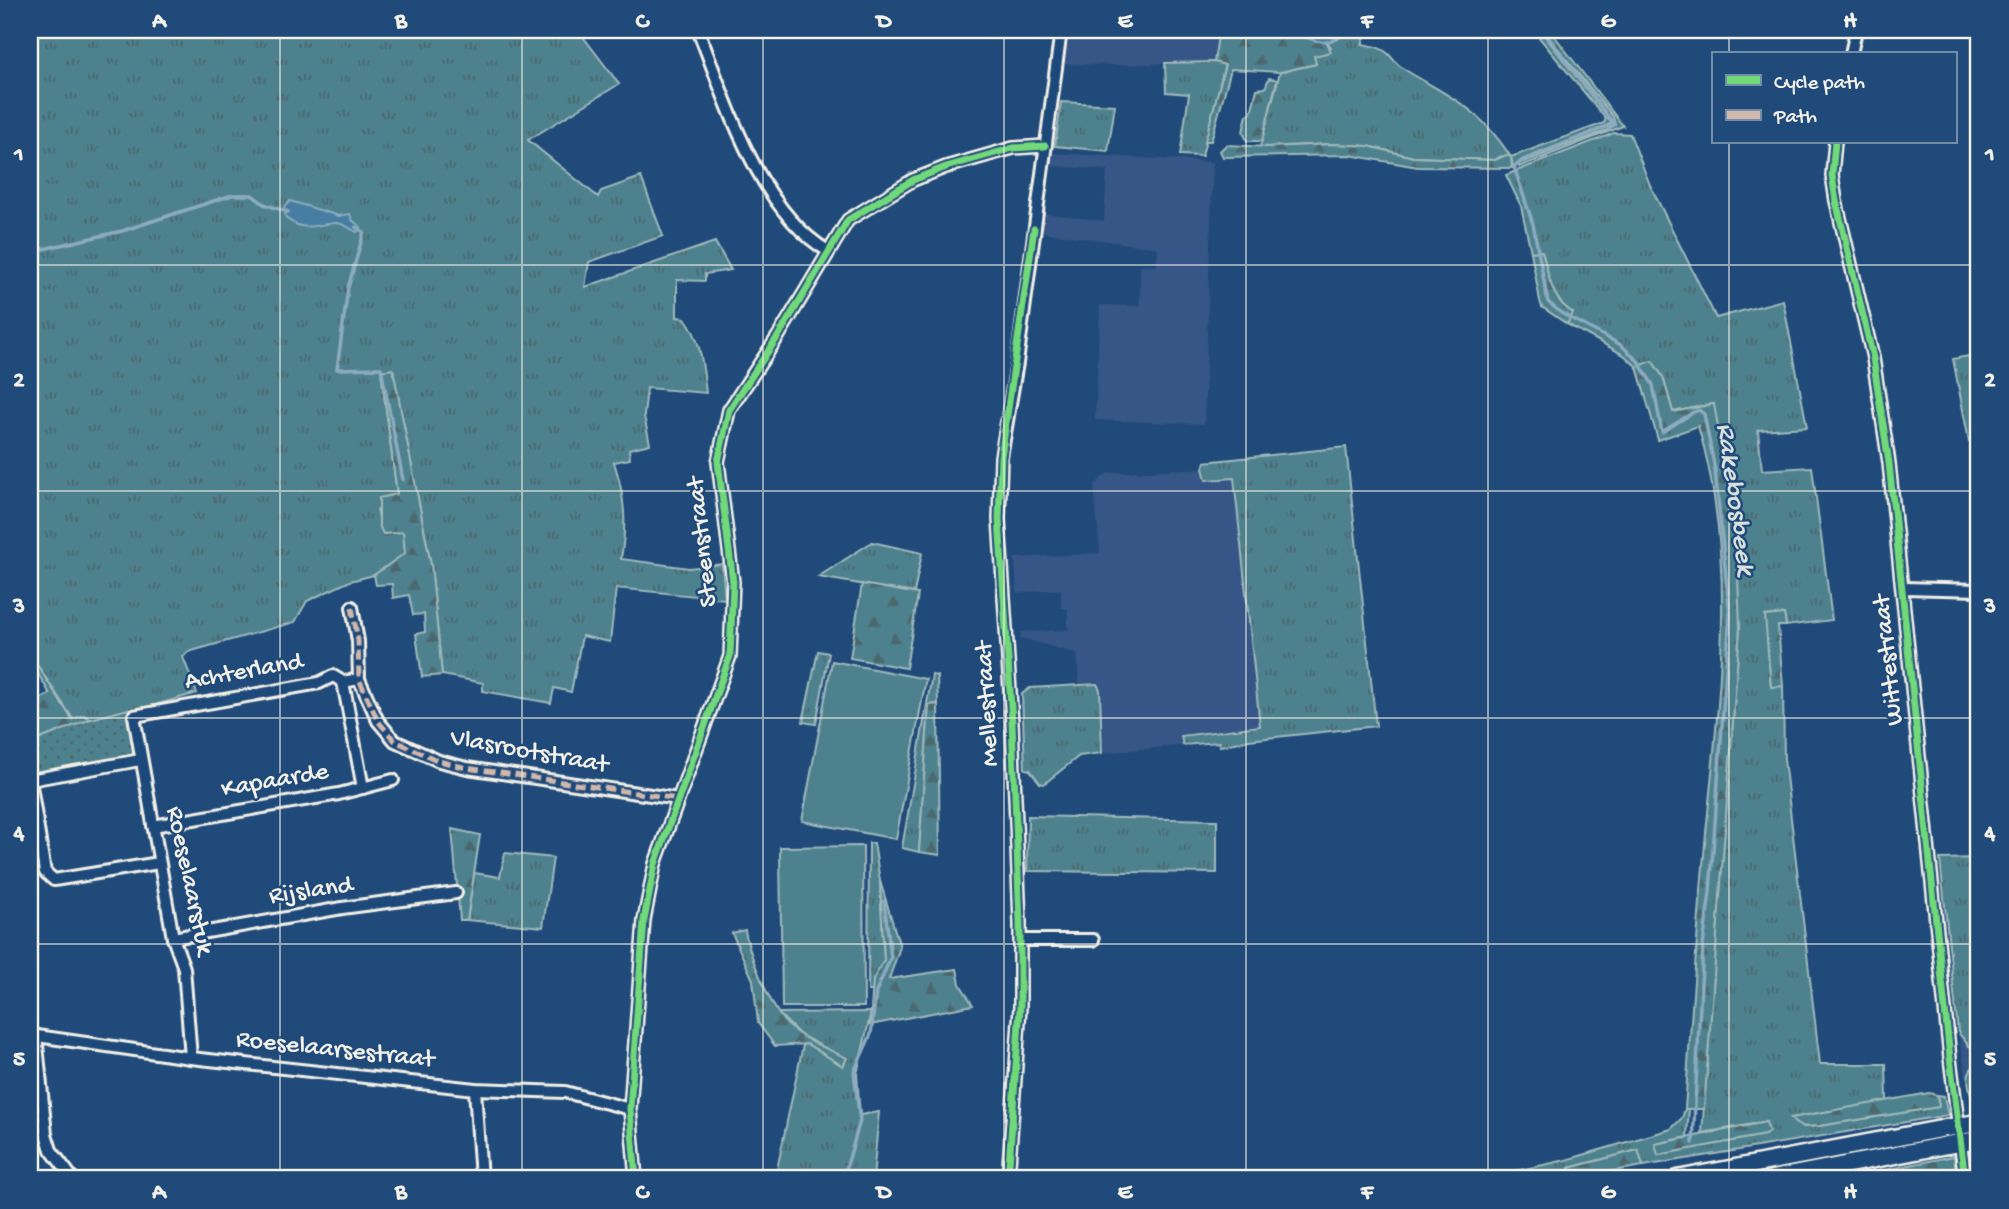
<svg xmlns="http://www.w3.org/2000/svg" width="2009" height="1209" font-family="'Gochi Hand',sans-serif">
  <defs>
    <pattern id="grass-tufts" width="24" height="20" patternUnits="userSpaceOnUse" patternTransform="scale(1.75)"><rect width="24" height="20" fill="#4d818e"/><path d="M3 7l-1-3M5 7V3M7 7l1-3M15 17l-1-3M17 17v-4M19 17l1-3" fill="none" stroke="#4b676e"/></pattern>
    <pattern id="forest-firs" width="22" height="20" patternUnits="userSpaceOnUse" patternTransform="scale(1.75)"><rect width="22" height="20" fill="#4d818e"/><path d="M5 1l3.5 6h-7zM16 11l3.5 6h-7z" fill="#4b676e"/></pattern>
    <pattern id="park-dots" width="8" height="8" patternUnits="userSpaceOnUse" patternTransform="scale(1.75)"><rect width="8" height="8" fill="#4d818e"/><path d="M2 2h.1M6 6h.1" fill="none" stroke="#4b676e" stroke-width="1.8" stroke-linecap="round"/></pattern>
  </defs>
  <rect width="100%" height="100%" fill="#1f4a7a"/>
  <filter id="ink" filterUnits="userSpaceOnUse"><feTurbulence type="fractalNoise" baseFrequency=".0143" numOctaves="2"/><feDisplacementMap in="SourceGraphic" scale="14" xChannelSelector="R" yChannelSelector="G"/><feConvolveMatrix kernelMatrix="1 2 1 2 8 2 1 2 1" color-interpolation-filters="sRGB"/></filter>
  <g filter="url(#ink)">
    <g fill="#355786">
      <polygon points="1069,30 1219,30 1214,62 1120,65 1065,64"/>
      <polygon points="1053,153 1213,162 1204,424 1095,420 1100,305 1140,306 1140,266 1156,266 1158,248 1042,232 1044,213 1104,221 1107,170 1051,166"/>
      <polygon points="1203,468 1206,480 1234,477 1260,726 1182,736 1183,745 1102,753 1100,690 1097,684 1079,685 1077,654 1021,638 1021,632 1068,630 1068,609 1061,608 1061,589 1017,593 1015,558 1100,553 1094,485 1108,473"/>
      <polygon points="1958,1032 1969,1046 1979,1048 1979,1064 1969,1072 1967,1080"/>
    </g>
    <g fill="url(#grass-tufts)" stroke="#a0b9bb" stroke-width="2">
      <path d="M30,30H578L619,84L528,140L598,197L601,191L641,177L663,236L589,262L585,287L715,242L731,270L705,274V281L677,280V317L685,318C701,338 703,367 706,393L647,388L644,416L650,444L629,449L630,459L614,462C625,496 627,523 621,559L689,568L722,564L725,599L616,588L610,642L582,636L571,692L554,688L551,703L483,691V683L442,675L431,565L393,370L381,371L397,494L377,510L383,534L403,531L405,554L374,575L350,581L307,601L295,622L188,652L183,657L197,693L94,722L73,719L30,654Z"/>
      <path d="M1345,30H1368L1362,44C1397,50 1385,58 1407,71C1455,100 1478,107 1511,157L1604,123L1606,119L1533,30H1540L1612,123L1512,166V160L1501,156L1495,160L1413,157L1368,146L1333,144L1260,147L1280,72L1316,64L1314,56L1331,47L1327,42L1338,39Z"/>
      <polygon points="1543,30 1550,30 1623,126 1519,167 1518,164 1605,131 1615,125 1613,117"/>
      <polygon points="1214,62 1225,64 1202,156 1180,155 1189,94 1166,92 1165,63"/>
      <polygon points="1061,102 1115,105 1108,151 1055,146"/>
      <path d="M1614,133L1630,134L1650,185L1716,318L1783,300L1807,427L1758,430L1762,470L1812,467L1832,620L1786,626L1784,614L1766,616L1771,687L1783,686L1784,759L1820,1064H1886L1887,1101L1791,1118L1802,1127L1819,1126L1939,1107L1937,1095L1944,1096L1948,1115L1643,1166L1638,1150L1569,1168L1574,1178L1564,1179H1479L1566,1160L1671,1129L1682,1118L1685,1109H1689L1687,1137L1656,1144L1659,1155L1768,1131L1765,1122L1702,1133L1740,627L1713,404L1673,412L1663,377L1652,361L1637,367L1624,355L1567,324L1573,313C1550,299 1549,276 1542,251L1531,252L1521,206L1506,175Z"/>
      <polygon points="1979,354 1979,441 1969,441 1953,359"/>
      <polygon points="1346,447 1376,726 1249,740 1220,746 1219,742 1183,745 1181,736 1260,726 1234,478 1206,480 1203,468 1205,462"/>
      <polygon points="872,542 922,553 914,593 818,577"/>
      <polygon points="818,651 829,653 816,724 803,722"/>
      <polygon points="932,675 937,676 938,704 929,705 919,852 902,848"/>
      <polygon points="1097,684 1100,690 1102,753 1079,756 1044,784 1040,783 1030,770 1025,769 1022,694 1030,688"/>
      <polygon points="1028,816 1217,820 1217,873 1027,871"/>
      <polygon points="869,843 874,843 880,881 884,960 872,991 868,991"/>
      <polygon points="505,853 553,858 543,927 467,920 474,873 500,877"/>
      <polygon points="1979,858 1979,1048 1969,1046 1958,1032 1940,859"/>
      <polygon points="871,1012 857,1074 860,1115 879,1112 873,1179 775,1179 803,1045 807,1044 843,1066 846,1059 800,1035 778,1013"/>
      <path d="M1979,1064V1079L1970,1091C1967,1080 1966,1068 1979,1064Z"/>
      <polygon points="1979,1152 1979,1177 1971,1178 1967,1154"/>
    </g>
    <g fill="url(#forest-firs)" stroke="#a0b9bb" stroke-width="2">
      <polygon points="1219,30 1298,30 1305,36 1327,42 1331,52 1314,56 1316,64 1280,72 1231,69 1211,141 1205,141 1225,65 1214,62"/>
      <polygon points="1269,78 1277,80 1262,141 1247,141 1243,132 1247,115 1251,113 1257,89 1265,88"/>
      <polygon points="1333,144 1368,146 1413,157 1495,160 1506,155 1511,157 1512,168 1418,167 1349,155 1223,157 1220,151 1226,145 1268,147"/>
      <path d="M1542,251C1549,275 1550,299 1573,313L1567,324L1542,307L1540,301L1531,252Z"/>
      <path d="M1652,361L1663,377L1673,412L1714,404L1736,528L1740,627L1704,1109H1685C1691,1020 1697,932 1705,843C1718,706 1739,561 1698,426L1658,440L1637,367Z"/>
      <polygon points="393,369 431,565 442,675 422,677 416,634 425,632 424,614 413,615 409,595 393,598 392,584 376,585 374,575 405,553 403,532 383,534 379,525 379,498 397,494 381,371"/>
      <polygon points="862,584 918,594 906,668 850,658"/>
      <polygon points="1784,614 1786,626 1778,626 1783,686 1771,687 1765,616"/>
      <polygon points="30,654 72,719 84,715 94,722 30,748 30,733 39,731 30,711 30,703 50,694 37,672 30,675"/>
      <polygon points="938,704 940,855 919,852 929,705"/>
      <polygon points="452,829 480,835 467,920 460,920"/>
      <polygon points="880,881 900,947 889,979 957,969 960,984 973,1005 870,1025 873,980 884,960"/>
      <path d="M745,930C748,952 771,1008 786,1023C802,1040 826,1048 847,1058L843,1066L807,1044L775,1046L758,1023L753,980L732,933Z"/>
      <polygon points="1979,1079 1979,1110 1974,1111 1970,1091"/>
      <path d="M1929,1093L1937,1095L1939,1107L1819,1126C1807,1127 1797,1129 1791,1118Z"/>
      <polygon points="1766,1122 1769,1131 1765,1135 1658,1155 1655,1144"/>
      <polygon points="1638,1150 1643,1166 1574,1178 1569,1168"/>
      <polygon points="1954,1156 1957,1179 1841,1179 1949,1157"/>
    </g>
    <polygon fill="url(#park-dots)" stroke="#a0b9bb" stroke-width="2" points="128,709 135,751 130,758 30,775 30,743 88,720"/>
    <g fill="#4d818e" stroke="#a0b9bb" stroke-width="2">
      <polygon points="832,661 926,679 896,839 802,821"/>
      <polygon points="863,846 864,1007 782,1007 780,847"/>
    </g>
    <g fill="#477da3" stroke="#8cabbf" stroke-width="2">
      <path d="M1298,30H1345C1334,46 1311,45 1298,30Z"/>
      <path d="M290,201L339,216L350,214L352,220L361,227L357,232C351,229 343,223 336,223C316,224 303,233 286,218L284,207Z"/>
    </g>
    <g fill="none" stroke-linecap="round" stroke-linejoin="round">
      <g stroke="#8cabbf" stroke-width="3.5">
        <polyline points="1542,30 1614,124 1523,160 1514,167 1533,224 1548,302 1561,313 1621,345 1638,361 1653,385 1662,432 1694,412 1699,410 1704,414 1715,470 1730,615 1710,892 1703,946 1693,1143"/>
        <polyline points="356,227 364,232 348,288 337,369 381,368 403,480"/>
        <polyline points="30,252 122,231 232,195 252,195 264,204 288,212"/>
        <polyline points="843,1179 860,1121 854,1072 871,1034 876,992 891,957 884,901"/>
      </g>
      <g stroke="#f4f1e8" stroke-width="16">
        <g id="minor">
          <path d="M698,30C727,102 758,210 828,251"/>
          <polyline points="1851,54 1856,30"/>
          <polyline points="1835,142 1832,175 1836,201 1873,358 1889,463 1950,1058 1965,1179"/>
          <polyline points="1904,588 1979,590"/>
          <polyline points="352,607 358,641 359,679 378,721 395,741 439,761 467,768 678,799"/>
          <polyline points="343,682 363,788"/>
          <polyline points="140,760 30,780 45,872 54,880 159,863"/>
          <polyline points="153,826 339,794 393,780"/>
          <polyline points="173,938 342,908 456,893"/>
          <polyline points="1020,940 1093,940"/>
          <polyline points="30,1035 191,1058 475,1089 565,1092 630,1109"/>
          <polyline points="36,1035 46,1134 51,1150 73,1179"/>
          <polyline points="191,1058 184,968 173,938 134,716 319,683 333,676 343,682 359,679"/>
          <polyline points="475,1089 481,1179"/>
          <polyline points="636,1179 630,1109 644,920 655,864 730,656 733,582 718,462 729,410 779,335 848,220 913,180 946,167 1013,148 1045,146"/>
          <polyline points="1008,1179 1020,1008 1020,923 1012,722 999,519 1001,457 1017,363 1061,30"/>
        </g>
      </g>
      <g stroke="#f4f1e8" stroke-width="21">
        <g id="highway">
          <polyline points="1677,1179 1946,1128"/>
          <polyline points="1772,1179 1947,1145"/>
        </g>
      </g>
      <use href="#minor" stroke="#1f4a7a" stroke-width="10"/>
      <use href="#highway" stroke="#1f4a7a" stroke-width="16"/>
      <g stroke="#f4f1e8" stroke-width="21" stroke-linecap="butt">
        <g id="highway-bridge">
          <polyline points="1946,1128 1977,1123"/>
          <polyline points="1947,1145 1978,1140"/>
        </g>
      </g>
      <use href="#highway-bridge" stroke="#1f4a7a" stroke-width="16"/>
      <polyline stroke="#d1b7ad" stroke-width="5" stroke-dasharray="10 5" stroke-linecap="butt" points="352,607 358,641 359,679 378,721 395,741 439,761 467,768 678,799"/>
      <g stroke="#1f4a7a" stroke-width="11">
        <g id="cycleway">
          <polyline points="1835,142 1832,175 1836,201 1873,358 1889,463 1950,1058 1965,1179"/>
          <polyline points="636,1179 630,1109 644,920 655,864 730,656 733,582 718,462 729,410 779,335 848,220 913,180 946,167 1013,148 1045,146"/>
          <polyline points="1008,1179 1020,1008 1020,923 1012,722 999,519 1001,457 1034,229"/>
        </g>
      </g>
      <use href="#cycleway" stroke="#71d979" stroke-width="7"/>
    </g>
  </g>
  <path fill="none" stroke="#f4f1e8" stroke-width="2" stroke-opacity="0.55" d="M280,30V1179M522,30V1179M763,30V1179M1004,30V1179M1246,30V1179M1488,30V1179M1729,30V54M1729,142V1179M30,265H1979M30,491H1979M30,718H1979M30,944H1979"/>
  <g text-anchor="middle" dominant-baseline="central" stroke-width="5" stroke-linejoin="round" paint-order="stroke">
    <g font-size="26" fill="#f4f1e8" stroke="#1f4a7a">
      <text transform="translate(704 542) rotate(-96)">Steenstraat</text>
      <text transform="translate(1890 660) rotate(-96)">Wittestraat</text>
      <text transform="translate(244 673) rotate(-10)">Achterland</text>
      <text transform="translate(989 704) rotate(-93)">Mellestraat</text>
      <text transform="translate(529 753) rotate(10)">Vlasrootstraat</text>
      <text transform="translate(275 782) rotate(-10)">Kapaarde</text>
      <text transform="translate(188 881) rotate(78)">Roeselaarstuk</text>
      <text transform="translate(311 892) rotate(-8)">Rijsland</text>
      <text transform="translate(335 1051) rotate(6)">Roeselaarsestraat</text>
    </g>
    <g font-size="28" font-style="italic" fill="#dae0de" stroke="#1f4a7a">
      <text transform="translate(1734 499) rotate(82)">Rakebosbeek</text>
    </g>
  </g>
  <rect width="2009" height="1209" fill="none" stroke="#1f4a7a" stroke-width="77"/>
  <rect x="1712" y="52" width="245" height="91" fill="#1f4a7a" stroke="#748da6" stroke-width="2"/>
  <rect x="1726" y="75" width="35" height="10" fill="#71d979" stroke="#748da6" stroke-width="2"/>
  <text x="1774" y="88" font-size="21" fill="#f4f1e8">Cycle path</text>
  <rect x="1726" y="110" width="35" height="10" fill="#d1b7ad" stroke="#748da6" stroke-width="2"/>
  <text x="1774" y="122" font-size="21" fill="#f4f1e8">Path</text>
  <rect x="38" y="38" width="1932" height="1132" fill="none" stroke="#f4f1e8" stroke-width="2.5"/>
  <g font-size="23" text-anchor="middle" font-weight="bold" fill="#f4f1e8">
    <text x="159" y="27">A</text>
    <text x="401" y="27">B</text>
    <text x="642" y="27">C</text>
    <text x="884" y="27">D</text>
    <text x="1125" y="27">E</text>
    <text x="1367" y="27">F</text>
    <text x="1608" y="27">G</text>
    <text x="1850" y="27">H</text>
    <text x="19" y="160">1</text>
    <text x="1990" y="160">1</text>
    <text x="19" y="386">2</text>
    <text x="1990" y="386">2</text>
    <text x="19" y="612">3</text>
    <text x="1990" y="612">3</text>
    <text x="19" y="839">4</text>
    <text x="1990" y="839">4</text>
    <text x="19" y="1065">5</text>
    <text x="1990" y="1065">5</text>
    <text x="159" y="1198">A</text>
    <text x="401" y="1198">B</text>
    <text x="642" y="1198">C</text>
    <text x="884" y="1198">D</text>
    <text x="1125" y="1198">E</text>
    <text x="1367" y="1198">F</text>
    <text x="1608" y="1198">G</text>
    <text x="1850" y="1198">H</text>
  </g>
</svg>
